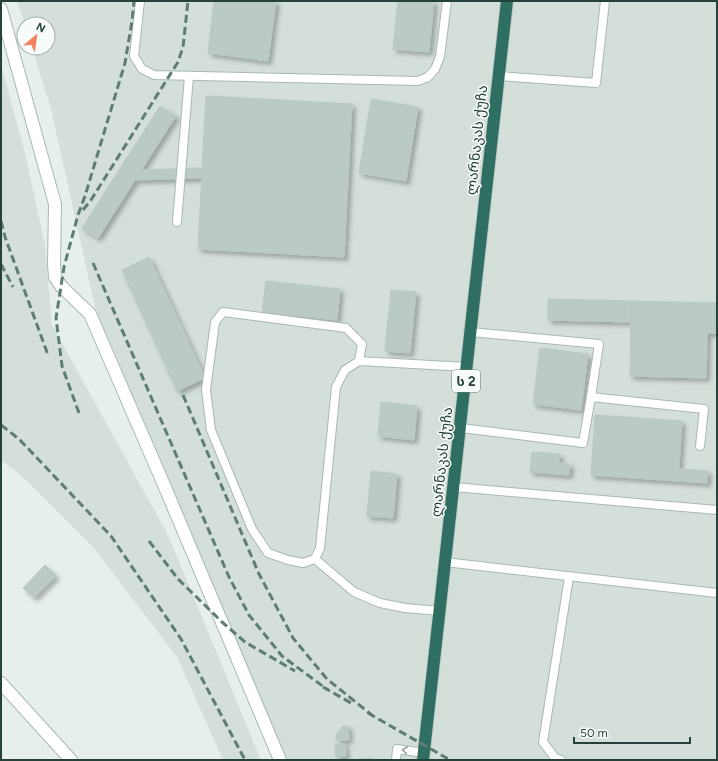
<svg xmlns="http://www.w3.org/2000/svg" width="718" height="761" font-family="Figtree,'Noto Sans Georgian',sans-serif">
  <defs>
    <filter id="shadow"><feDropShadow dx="3.5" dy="3.5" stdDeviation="2" flood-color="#0004"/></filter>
  </defs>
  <rect width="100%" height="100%" fill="#e6efeb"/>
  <g fill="#d4dfda">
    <polygon points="17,1 717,1 717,760 280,760 105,352 51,109 32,48 48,48 48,24 25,24"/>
    <polygon points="1,65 25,153 45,245 52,325 168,535 261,760 223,760 177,657 94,548 24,478 1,460"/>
  </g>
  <g fill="#bbcac4" stroke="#b8c9c2" filter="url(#shadow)">
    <polygon points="214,1 276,1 268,61 208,53"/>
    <polygon points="398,1 434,1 429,52 393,49"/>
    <polygon points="206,96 352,104 344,257 198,249"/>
    <polygon points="371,99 418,107 406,181 359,173"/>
    <polygon points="160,106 176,116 98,238 82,228"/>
    <polygon points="202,168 201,178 135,180 141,170"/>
    <polygon points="149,257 205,378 177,391 122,270"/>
    <polygon points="266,281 340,289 337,320 262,312"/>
    <polygon points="391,290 416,292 410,353 385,351"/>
    <polygon points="548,299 631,301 631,322 548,320"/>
    <polygon points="631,301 708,303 706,378 630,376"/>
    <polygon points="708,303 717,303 717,333 707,333"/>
    <polygon points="540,348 588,354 581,410 533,404"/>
    <polygon points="381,402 417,406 414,440 378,436"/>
    <polygon points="595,415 682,421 678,481 591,475"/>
    <polygon points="532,452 560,454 559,463 570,464 569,475 530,472"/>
    <polygon points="679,469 708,471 707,483 678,481"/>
    <polygon points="371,471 397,474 393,518 367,516"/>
    <polygon points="45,565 56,576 34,598 23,588"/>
    <polygon points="343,726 348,726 349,740 336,741 336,735"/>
    <polygon points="345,744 346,756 336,757 335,745"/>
    <polygon points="371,758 372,760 349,760"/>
  </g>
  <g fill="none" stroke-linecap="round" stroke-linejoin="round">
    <g stroke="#a8b8b2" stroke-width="10">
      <g id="lane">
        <polyline points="140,1 134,56 142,69 154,75 418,81 428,77 435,69 440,57 447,1"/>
        <polyline points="499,76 596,83 605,1"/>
        <polyline points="177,222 189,76"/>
        <polyline points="471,332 599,344 591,397 704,409 700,446"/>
        <polyline points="359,361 362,344 346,328 223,312 215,322 206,390 211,430 252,529 268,553 288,560 303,563 315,559 320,548 336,387 345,370 359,361 467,367"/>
        <polyline points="461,428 583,443 591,397"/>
        <polyline points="454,487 717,510"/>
        <polyline points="315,559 354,592 380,603 405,608 440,611"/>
        <polyline points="445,562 717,593"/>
        <polyline points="396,760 397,749 424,753"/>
        <polyline points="561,760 555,758 543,742 569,577"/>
      </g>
    </g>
    <g stroke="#a8b8b2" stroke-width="14">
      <g id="street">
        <polyline points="1,9 55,204 54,264 55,277 61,286 90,314 164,485 280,760"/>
        <polyline points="1,683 71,760"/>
      </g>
    </g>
    <g stroke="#c2cac8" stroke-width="14">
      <polyline id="highway" points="423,760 507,1"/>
    </g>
    <use href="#lane" stroke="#fff" stroke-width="8"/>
    <use href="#street" stroke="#fff" stroke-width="12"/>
    <use href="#highway" stroke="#2f6f62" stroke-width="12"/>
    <g stroke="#5f7d75" stroke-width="3" stroke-dasharray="8 4" stroke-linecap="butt">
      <polyline points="83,210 91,200 178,62 183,47 188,1"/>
      <polyline points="1,221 5,237 48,355"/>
      <polyline points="93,263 229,577 249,615 282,656 328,690"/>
      <polyline points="1,264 13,287"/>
      <polyline points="183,395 259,574 293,638 327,679 373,716"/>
      <polyline points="79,413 62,366 56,318 64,267 78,215 85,196 125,63 132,21 134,1"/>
      <polyline points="1,425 19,439 111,536 181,639 245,760"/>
      <polyline points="149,541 178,579 222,622 245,642 295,671"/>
      <polyline points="323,687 351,703"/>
      <polyline points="368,713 450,760"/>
    </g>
  </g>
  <defs><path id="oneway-chevron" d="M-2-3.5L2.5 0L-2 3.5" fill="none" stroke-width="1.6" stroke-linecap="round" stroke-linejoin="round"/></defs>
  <use stroke="#92a09c" href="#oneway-chevron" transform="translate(405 750) rotate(-172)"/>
  <g text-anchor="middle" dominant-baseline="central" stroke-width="3" stroke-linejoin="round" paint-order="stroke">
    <rect fill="#f7fbf9" stroke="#637a73" stroke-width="1" x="452" y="370" width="28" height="22" rx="3"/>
    <g font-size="13" font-weight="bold" fill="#24423a">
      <text x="466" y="381">ს 2</text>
    </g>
    <g font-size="14" fill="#24423a" stroke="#f7fbf9">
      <text transform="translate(477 140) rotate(-84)">ლარნაკას ქუჩა</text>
      <text transform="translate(442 462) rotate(-84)">ლარნაკას ქუჩა</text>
    </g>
  </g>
  <rect width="718" height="761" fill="none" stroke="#24423a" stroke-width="4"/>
  <g transform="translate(36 36) rotate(29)"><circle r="19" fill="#f7fbf9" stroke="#a3b1ad"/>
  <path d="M0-3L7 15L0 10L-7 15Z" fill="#f4845f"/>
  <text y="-6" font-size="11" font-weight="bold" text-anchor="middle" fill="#24423a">N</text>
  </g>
  <path d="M574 737v6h116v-6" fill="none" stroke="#24423a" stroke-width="2"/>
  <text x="580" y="737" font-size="12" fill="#24423a" stroke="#f7fbf9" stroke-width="3" paint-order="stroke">50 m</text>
</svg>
